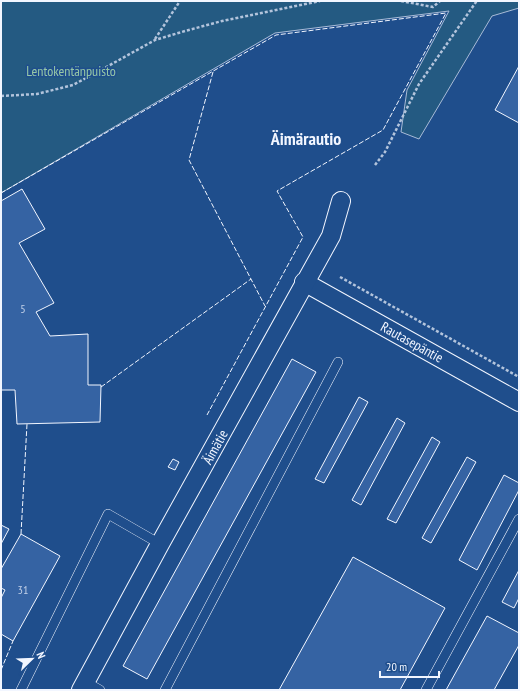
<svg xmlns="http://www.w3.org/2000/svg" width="520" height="691" font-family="'PT Sans Narrow',sans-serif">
  <rect width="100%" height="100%" fill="#1f4e8c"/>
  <polygon fill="#245a82" stroke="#a8bbd7" points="1,1 519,1 519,8 492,16 419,139 401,132 407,90 449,11 275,33 1,193"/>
  <g fill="#3563a3" stroke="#f2f6ff">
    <polygon points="519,66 519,123 495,110"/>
    <polygon points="22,189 45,229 19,243 54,303 36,312 50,336 88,334 88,385 101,385 100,422 17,424 15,390 1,390 1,201"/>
    <polygon points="292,359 316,372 147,679 123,666"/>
    <polygon points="359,397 368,402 324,483 315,479"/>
    <polygon points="397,418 405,423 361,505 352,500"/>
    <polygon points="432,437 440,442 396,523 387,519"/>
    <polygon points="467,457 476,462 431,543 422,538"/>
    <polygon points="173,459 179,462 175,470 168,467"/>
    <polygon points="504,475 519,483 519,490 477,570 459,560"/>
    <polygon points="1,525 9,529 1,544"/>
    <polygon points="21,534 60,556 13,641 1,634 1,598 5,590 1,588 1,569"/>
    <polygon points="353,557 445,608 400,690 279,690"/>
    <polygon points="519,570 519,598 514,608 502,602"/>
    <polygon points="487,616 519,633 519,645 494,690 446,690"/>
  </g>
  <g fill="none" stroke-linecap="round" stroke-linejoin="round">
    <g stroke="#f2f6ff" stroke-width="10">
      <g id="service">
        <polyline points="86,682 100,690"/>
        <polyline points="21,690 108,514 160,544"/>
        <polyline points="165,690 338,362"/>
        <polyline points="426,690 519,519"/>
      </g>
    </g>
    <g stroke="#f2f6ff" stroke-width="20">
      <g id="minor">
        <polyline points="304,282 519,402"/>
        <polyline points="81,690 160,544 331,236 341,201"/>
      </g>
    </g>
    <g stroke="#b3c4dc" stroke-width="2.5" stroke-dasharray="3 2" stroke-linecap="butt">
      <polyline points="401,1 433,7 440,1"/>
      <polyline points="155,39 180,1"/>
      <polyline points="1,96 37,94 73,85 101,70 155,40 185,31 222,21 320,1"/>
      <polyline points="375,165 385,152 419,84 476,2 474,1"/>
      <polyline points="340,277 519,377"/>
    </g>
    <use href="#service" stroke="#1f4e8c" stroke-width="9"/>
    <use href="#minor" stroke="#1f4e8c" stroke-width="18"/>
    <g stroke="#f2f6ff" stroke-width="1" stroke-dasharray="5 2" stroke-linecap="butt">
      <polyline points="213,72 189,160 265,306"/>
      <polyline points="1,193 276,35 446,13 383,130 277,191 303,237 207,415"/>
      <polyline points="101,387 251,279"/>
      <polyline points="21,534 27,424"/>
      <polyline points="1,670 13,641"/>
    </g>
  </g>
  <g text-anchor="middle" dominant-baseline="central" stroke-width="3" stroke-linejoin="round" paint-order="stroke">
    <g font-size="12" fill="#c3d1e8">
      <text x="23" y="308">5</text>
      <text x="23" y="589">31</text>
    </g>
    <g font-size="14" fill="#97c8a6" stroke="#1f4e8c">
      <text x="71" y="71">Lentokentänpuisto</text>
    </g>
    <g font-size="14" fill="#f2f6ff" stroke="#1f4e8c">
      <text transform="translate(412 342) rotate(29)">Rautasepäntie</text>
      <text transform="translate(215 447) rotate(-61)">Äimätie</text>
    </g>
    <g font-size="18" font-weight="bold" fill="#f2f6ff" stroke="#1f4e8c">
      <text x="306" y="138">Äimärautio</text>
    </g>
  </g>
  <rect width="520" height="691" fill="none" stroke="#f2f6ff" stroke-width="4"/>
  <g transform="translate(32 659) rotate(67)" stroke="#1f4e8c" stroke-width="3" paint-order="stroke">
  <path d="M0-3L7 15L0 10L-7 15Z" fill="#f2f6ff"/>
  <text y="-6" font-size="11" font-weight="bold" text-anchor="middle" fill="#f2f6ff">N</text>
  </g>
  <path d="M380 671v6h59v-6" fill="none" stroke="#f2f6ff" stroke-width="2"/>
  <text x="386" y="671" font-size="12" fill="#f2f6ff" stroke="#1f4e8c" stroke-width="3" paint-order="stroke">20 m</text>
</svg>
